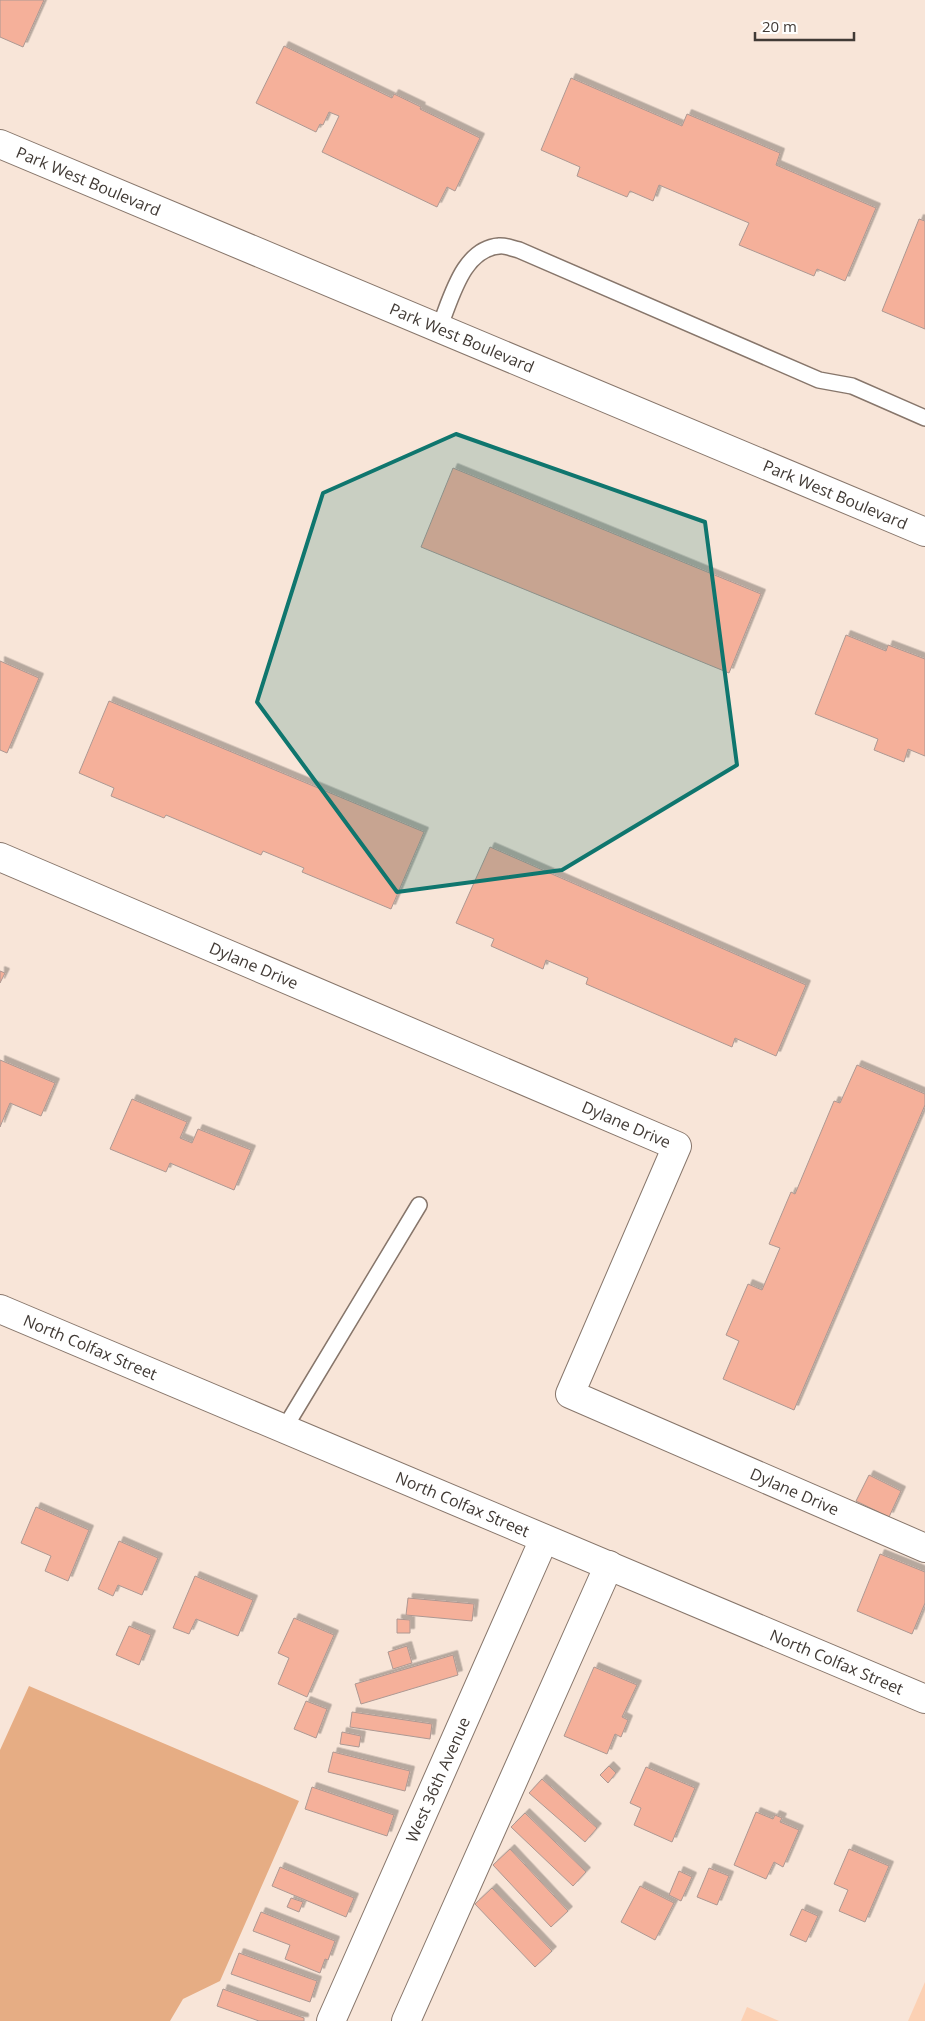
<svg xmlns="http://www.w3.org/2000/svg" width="925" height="2021" font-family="'Open Sans',sans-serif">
  <defs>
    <filter id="shadow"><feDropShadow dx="4.5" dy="-4.5" stdDeviation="0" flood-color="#0004"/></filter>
  </defs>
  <rect width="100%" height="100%" fill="#f8e5d8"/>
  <g fill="#fcd1b4">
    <polygon points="925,1982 925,2021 908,2021"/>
    <polygon points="747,2007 779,2021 741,2021"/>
  </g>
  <polygon fill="#e6ad84" points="29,1686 299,1801 220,1981 183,1999 170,2021 0,2021 0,1750"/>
  <g fill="#f5b09a" stroke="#ad9892" filter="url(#shadow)">
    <polygon points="0,0 44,0 23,47 0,37"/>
    <polygon points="284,46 392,98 394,94 421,107 420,109 480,138 455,191 447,187 437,207 322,152 339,116 329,112 323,125 320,124 316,132 256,103"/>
    <polygon points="571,78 682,126 687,114 780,153 776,165 876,208 845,281 817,269 814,276 739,245 749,223 659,185 653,201 630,191 627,197 577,176 580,167 541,150"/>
    <polygon points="919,219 925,221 925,329 882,311"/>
    <polygon points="453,468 761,594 729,673 421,547"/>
    <polygon points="846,635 886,651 888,645 925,659 925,756 908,749 904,762 874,750 878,739 815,714"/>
    <polygon points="0,661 39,678 7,753 0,750"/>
    <polygon points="109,701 424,832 391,909 302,872 304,868 263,851 261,855 166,815 164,818 111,796 114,788 79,773"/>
    <polygon points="490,847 806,985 776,1056 735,1038 732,1047 586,984 588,978 546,960 543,969 491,946 494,939 456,923"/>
    <polygon points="0,971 5,973 0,983"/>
    <polygon points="0,1060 55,1083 41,1116 10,1103 0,1127"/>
    <polygon points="857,1065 925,1094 925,1105 794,1410 723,1379 739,1341 726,1335 748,1284 762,1290 780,1248 769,1244 791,1192 795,1194 834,1101 840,1103"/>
    <polygon points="132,1099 187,1122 180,1138 192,1143 198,1129 251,1150 234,1190 170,1163 166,1172 110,1149"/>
    <polygon points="869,1475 901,1491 889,1517 856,1501"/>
    <polygon points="36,1507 89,1530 68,1581 45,1571 51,1556 21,1543"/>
    <polygon points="119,1541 158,1558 142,1595 118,1585 113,1596 98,1589"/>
    <polygon points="880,1554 925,1572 925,1603 912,1634 857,1611"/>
    <polygon points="195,1576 253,1600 238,1636 196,1619 189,1634 173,1628"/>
    <polygon points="408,1598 474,1604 472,1621 406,1615"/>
    <polygon points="294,1618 334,1635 307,1697 278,1684 289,1658 278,1653"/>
    <polygon points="397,1619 410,1620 410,1633 397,1633"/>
    <polygon points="129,1626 151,1635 139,1665 116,1655"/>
    <polygon points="407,1646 412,1663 393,1669 388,1652"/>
    <polygon points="453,1655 458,1675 361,1704 355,1684"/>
    <polygon points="594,1667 637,1685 622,1717 628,1720 621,1737 615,1734 607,1754 564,1736"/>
    <polygon points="306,1701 327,1709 316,1738 294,1729"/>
    <polygon points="352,1712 432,1724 430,1739 350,1727"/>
    <polygon points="342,1732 361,1736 359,1747 340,1744"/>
    <polygon points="333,1752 410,1771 405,1791 328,1772"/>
    <polygon points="609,1766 616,1773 608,1783 600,1775"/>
    <polygon points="646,1767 695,1788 672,1842 634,1825 641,1808 630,1803"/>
    <polygon points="542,1779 597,1828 585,1842 529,1793"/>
    <polygon points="312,1787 394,1815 387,1836 305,1809"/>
    <polygon points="756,1812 773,1819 775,1815 782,1818 780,1822 799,1830 783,1867 774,1862 766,1879 734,1865"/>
    <polygon points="525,1813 586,1872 573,1886 511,1827"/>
    <polygon points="510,1849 568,1911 551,1927 493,1865"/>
    <polygon points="849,1849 889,1866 865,1922 839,1911 848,1890 834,1884"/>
    <polygon points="280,1867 354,1898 346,1917 272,1886"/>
    <polygon points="709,1868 729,1876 717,1905 697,1897"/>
    <polygon points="679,1871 692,1877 681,1901 669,1895"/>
    <polygon points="640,1886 674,1903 655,1940 621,1922"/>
    <polygon points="492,1888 552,1951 535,1967 475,1904"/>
    <polygon points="291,1898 303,1902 299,1912 287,1907"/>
    <polygon points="802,1909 818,1916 806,1942 790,1935"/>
    <polygon points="261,1912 335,1941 328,1960 325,1959 320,1973 285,1959 290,1945 253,1931"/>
    <polygon points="239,1953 317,1981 310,2002 231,1974"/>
    <polygon points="223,1989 304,2018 304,2021 259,2021 217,2006"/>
  </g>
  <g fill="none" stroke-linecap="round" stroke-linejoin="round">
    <g stroke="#87766b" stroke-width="18">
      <g id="service">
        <path d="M439,328C451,300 462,249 499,246C505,245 513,249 519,250L819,380L852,386L925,418"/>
        <polyline points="284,1429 419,1205"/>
      </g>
    </g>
    <g stroke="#87766b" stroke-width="30">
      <g id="minor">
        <path id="s1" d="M0,144L925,532"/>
        <path id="s2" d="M0,857L677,1146L570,1394L925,1548"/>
        <path id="s3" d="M331,2021L544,1539"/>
        <polyline points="406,2021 609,1565"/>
      </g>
    </g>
    <g stroke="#87766b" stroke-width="30">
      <g id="tertiary">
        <path id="s4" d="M0,1309L925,1699"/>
      </g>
    </g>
    <use href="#service" stroke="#fff" stroke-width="15"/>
    <use href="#minor" stroke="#fff" stroke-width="28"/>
    <use href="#tertiary" stroke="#fff" stroke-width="28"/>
  </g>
  <path fill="#0f766e" fill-opacity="0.2" stroke="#0f766e" stroke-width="4" stroke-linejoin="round" d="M456,434L705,522L737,765L562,870L397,892L257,702L323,493Z"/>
  <g text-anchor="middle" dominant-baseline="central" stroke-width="4.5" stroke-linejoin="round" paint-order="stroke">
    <g font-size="16" fill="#413a35" stroke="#fff">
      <text stroke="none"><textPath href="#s1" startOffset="96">Park West Boulevard</textPath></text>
      <text stroke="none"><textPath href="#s1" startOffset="501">Park West Boulevard</textPath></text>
      <text stroke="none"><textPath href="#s1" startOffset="906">Park West Boulevard</textPath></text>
      <text stroke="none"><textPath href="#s2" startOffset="276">Dylane Drive</textPath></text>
      <text stroke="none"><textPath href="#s2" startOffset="681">Dylane Drive</textPath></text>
      <text stroke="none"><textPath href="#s4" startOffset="98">North Colfax Street</textPath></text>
      <text stroke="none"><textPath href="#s2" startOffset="1251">Dylane Drive</textPath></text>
      <text stroke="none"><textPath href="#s4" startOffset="502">North Colfax Street</textPath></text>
      <text stroke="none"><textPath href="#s4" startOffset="908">North Colfax Street</textPath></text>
      <text stroke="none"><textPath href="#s3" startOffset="264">West 36th Avenue</textPath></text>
    </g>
  </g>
  <path d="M755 32v8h99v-8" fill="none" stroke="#413a35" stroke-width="2.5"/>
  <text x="762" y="32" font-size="15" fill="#413a35" stroke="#ffffff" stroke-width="4" paint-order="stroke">20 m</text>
</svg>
